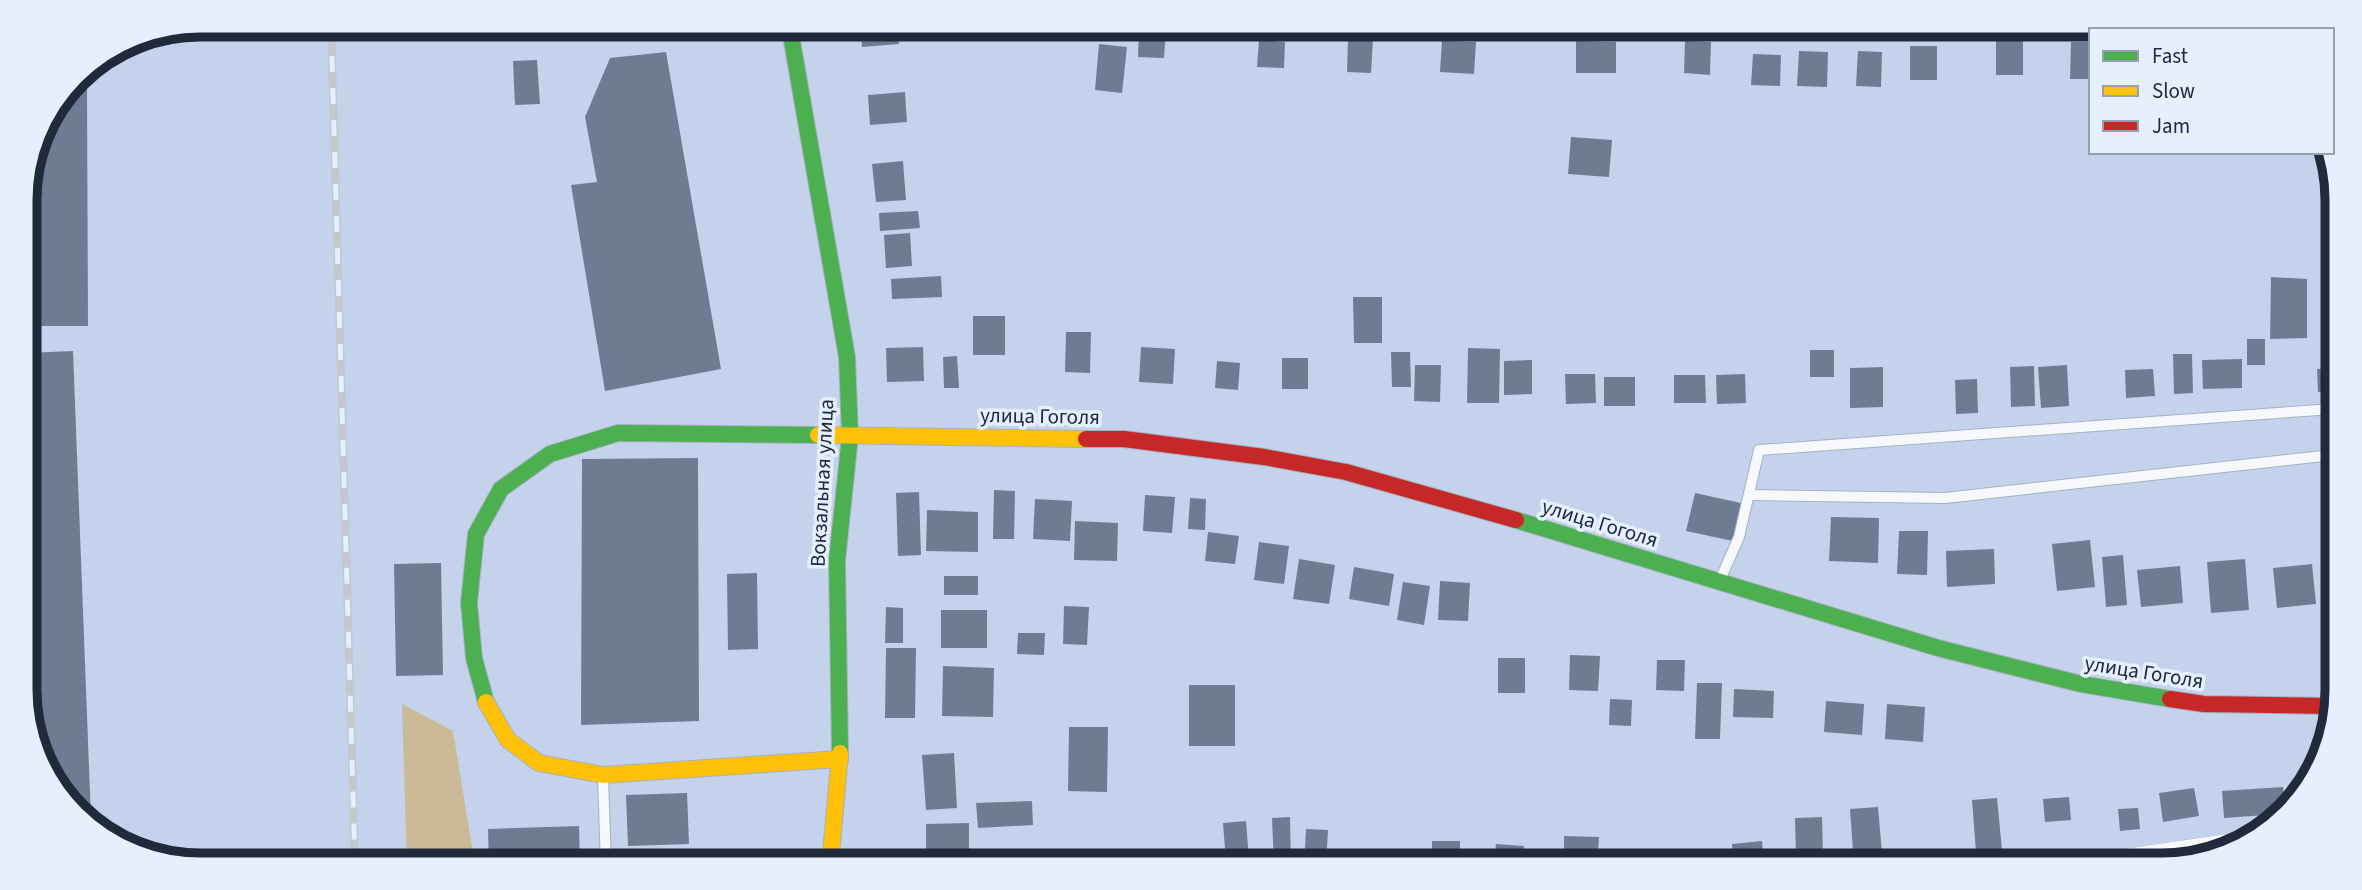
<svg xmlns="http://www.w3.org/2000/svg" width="2362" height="890" font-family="'Source Sans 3',sans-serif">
  <rect width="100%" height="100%" fill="#c4d3eb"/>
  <polygon fill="#ccb998" points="402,704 453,731 475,865 407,865"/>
  <g fill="#6e7c93">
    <polygon points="860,24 897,24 899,44 862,47"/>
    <polygon points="1139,29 1166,31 1164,58 1138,57"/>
    <polygon points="1348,39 1373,40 1371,73 1347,72"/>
    <polygon points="1259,40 1285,42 1284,68 1257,67"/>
    <polygon points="1442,41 1476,42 1474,74 1440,72"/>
    <polygon points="1576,41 1616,42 1616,73 1576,73"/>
    <polygon points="1685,41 1711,42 1710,75 1684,73"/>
    <rect x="1996" y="41" width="27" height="34"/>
    <polygon points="2071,42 2091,42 2091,79 2070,79"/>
    <polygon points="1099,44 1127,47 1122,93 1095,90"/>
    <rect x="1910" y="46" width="27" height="34"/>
    <polygon points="1799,51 1828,52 1827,87 1797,86"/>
    <polygon points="1858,51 1882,52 1881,87 1856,86"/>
    <polygon points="666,52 721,369 605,391 571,185 597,182 585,117 610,58"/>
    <polygon points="1753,54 1781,55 1780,86 1751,85"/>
    <polygon points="537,60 540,104 515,105 513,61"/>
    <polygon points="70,87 87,87 88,326 26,326 25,188 42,123"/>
    <polygon points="905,92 907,122 870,125 868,95"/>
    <polygon points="1571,137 1612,140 1609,177 1568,174"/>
    <polygon points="903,161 906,200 876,202 872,164"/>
    <polygon points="918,211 920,228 880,231 879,213"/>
    <polygon points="910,233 912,266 886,268 884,235"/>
    <polygon points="941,276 942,297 892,299 891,279"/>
    <polygon points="2271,277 2307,279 2307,338 2270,339"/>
    <polygon points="1353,297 1382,297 1382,343 1354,343"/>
    <rect x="973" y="316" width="32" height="39"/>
    <polygon points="1066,332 1091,332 1090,373 1065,372"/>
    <rect x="2247" y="339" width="18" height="26"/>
    <polygon points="923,347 924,381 887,382 886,348"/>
    <polygon points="1141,347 1175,349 1173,384 1139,382"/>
    <polygon points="1468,348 1500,349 1499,403 1467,403"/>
    <rect x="1810" y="350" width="24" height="27"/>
    <polygon points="73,351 91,819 89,819 68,805 28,724 26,353"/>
    <polygon points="1391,352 1410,352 1411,387 1392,387"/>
    <polygon points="2173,354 2192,354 2193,393 2174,394"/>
    <polygon points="957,356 959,388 944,388 943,357"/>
    <rect x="1282" y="358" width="26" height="31"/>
    <polygon points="2242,359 2242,388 2203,389 2202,360"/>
    <polygon points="1532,360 1532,394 1504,395 1504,361"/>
    <polygon points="1217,361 1240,363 1238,390 1215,388"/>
    <polygon points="1415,365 1441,365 1440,402 1414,401"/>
    <polygon points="2067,365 2069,406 2041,408 2038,367"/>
    <polygon points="2034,366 2035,406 2011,407 2010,367"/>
    <polygon points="1883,367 1883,407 1850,408 1850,368"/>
    <polygon points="2333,368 2333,391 2318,392 2317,369"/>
    <polygon points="2153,369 2155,396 2126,398 2125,370"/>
    <polygon points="1565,374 1595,374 1596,403 1566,404"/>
    <polygon points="1745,374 1746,403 1717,404 1716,375"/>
    <polygon points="1674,375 1705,375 1706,403 1674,403"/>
    <rect x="1604" y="377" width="31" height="29"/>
    <polygon points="1977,379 1978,413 1956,414 1955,380"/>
    <polygon points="698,458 699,721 581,725 582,459"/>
    <polygon points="994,490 1015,491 1014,539 993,539"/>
    <polygon points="919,492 921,555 898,556 896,493"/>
    <polygon points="1695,493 1741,503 1733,541 1686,531"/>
    <polygon points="1145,495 1175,497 1172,533 1143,531"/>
    <polygon points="1190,498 1206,499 1205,530 1188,529"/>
    <polygon points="1035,499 1072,501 1070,541 1033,539"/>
    <polygon points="927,510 978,512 978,552 926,551"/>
    <polygon points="1831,517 1879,518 1878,563 1829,561"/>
    <polygon points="1075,521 1118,523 1117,561 1074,560"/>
    <polygon points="1899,531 1928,531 1927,575 1897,574"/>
    <polygon points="1208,532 1239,536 1235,564 1205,561"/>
    <polygon points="2090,540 2095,587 2057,591 2052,544"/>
    <polygon points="1259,542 1289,546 1284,584 1254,580"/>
    <polygon points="1994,549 1995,584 1947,587 1946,551"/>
    <polygon points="2123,555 2127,605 2106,607 2102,557"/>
    <polygon points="1299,559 1335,565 1329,604 1293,599"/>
    <polygon points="2245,559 2249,610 2211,613 2207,562"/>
    <polygon points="441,563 443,675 396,676 394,564"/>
    <polygon points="2312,564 2316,604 2277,608 2273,568"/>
    <polygon points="2180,566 2183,603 2141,607 2137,570"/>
    <polygon points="1354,567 1394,574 1389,606 1349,599"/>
    <polygon points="757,573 758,649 728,650 727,574"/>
    <rect x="944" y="576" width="34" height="19"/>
    <polygon points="1440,581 1470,583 1468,621 1438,620"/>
    <polygon points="1403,582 1430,586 1424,625 1397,620"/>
    <polygon points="1064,606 1089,607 1087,645 1063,644"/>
    <polygon points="886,607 903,608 903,643 885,643"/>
    <rect x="941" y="610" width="46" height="38"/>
    <polygon points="1018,633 1045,633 1044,655 1017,654"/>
    <polygon points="886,648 916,648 915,718 885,718"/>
    <polygon points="1570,655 1600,656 1598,691 1569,690"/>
    <rect x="1498" y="658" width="27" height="35"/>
    <polygon points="1657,660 1685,660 1684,691 1656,690"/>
    <polygon points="943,666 994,668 993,717 942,716"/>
    <polygon points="1697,683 1722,683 1720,739 1695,739"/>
    <rect x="1189" y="685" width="46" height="61"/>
    <polygon points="1734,689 1774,691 1773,718 1733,717"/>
    <polygon points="1610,699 1632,700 1631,726 1609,725"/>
    <polygon points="1826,701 1864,704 1862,735 1824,732"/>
    <polygon points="1887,704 1925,707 1923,742 1885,739"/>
    <polygon points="1069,727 1108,727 1107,792 1068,791"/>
    <polygon points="954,753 957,808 926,810 922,755"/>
    <polygon points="2283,787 2285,807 2280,814 2224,818 2222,791"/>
    <polygon points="2194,788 2199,816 2163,822 2159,793"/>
    <polygon points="687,793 689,844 628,846 626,795"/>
    <polygon points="2069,797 2071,820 2045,822 2043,799"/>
    <polygon points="1997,798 2002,850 1976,852 1972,800"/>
    <polygon points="1032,801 1033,825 978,828 976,803"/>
    <polygon points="1878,807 1883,865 1854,865 1850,809"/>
    <polygon points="2138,808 2140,829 2120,831 2118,809"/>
    <polygon points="1290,817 1291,865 1274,865 1272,818"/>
    <polygon points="1822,817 1823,857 1796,858 1795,818"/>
    <polygon points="1246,821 1249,859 1226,861 1223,823"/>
    <polygon points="969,823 969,856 926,857 926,824"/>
    <polygon points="579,826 580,865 489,865 488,829"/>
    <polygon points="1306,829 1328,830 1326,865 1304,865"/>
    <polygon points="1564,836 1599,837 1597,865 1564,865"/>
    <rect x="1432" y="841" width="28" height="24"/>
    <polygon points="1762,841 1764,865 1734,865 1732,844"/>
    <polygon points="1496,844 1524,846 1522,865 1494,865"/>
  </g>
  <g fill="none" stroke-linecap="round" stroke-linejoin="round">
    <g stroke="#a5b0c3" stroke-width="12">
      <g id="lane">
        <polyline points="1750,495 1945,498 2332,455"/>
        <polyline points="1720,580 1739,537 1759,450 2333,409"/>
        <polyline points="603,777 606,865"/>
      </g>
    </g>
    <g stroke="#a5b0c3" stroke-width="24">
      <polyline id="street" points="2095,865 2225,846"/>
    </g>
    <g stroke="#a5b0c3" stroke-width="18">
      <g id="fast">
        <polyline points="789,24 847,357 850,436 837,561 840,753"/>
        <polyline points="1516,520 1938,648 2081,684 2170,699"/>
        <polyline points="486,702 474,658 469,603 476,534 501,489 550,454 618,433 818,435"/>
      </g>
    </g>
    <g stroke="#a5b0c3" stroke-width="18">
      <g id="slow">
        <polyline points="818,435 1086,439"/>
        <polyline points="486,702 508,740 539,763 603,775 840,759"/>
        <polyline points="830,865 840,753"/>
      </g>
    </g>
    <g stroke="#a5b0c3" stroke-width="18">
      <g id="jam">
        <polyline points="1086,439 1124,439 1264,457 1346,472 1516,520"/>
        <polyline points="2170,699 2204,704 2329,706"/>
      </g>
    </g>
    <use href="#lane" stroke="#f6f8fc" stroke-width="10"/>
    <use href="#street" stroke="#f6f8fc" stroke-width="23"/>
    <use href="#fast" stroke="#4caf50" stroke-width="16"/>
    <use href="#slow" stroke="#ffc107" stroke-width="16"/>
    <use href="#jam" stroke="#c62828" stroke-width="16"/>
    <g stroke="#c3c7ce" stroke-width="8">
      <polyline id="rail" points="331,24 355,865"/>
    </g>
    <use href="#rail" stroke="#e6effd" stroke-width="5" stroke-dasharray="16" stroke-linecap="butt"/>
  </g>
  <g text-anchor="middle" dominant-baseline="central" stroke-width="7" stroke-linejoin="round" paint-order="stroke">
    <g font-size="21" fill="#202a3b" stroke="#e6effd">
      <text transform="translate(1040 416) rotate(1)">улица Гоголя</text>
      <text transform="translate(822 483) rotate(-87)">Вокзальная улица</text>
      <text transform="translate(1600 523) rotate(17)">улица Гоголя</text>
      <text transform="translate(2144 672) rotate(9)">улица Гоголя</text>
    </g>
  </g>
  <path d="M0 0H2362V890H0ZM200 37H2162A163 163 0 0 1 2325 200V690A163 163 0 0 1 2162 853H200A163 163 0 0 1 37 690V200A163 163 0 0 1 200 37Z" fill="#e6effd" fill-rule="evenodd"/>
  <path fill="none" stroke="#202a3b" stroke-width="9" d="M200 37H2162A163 163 0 0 1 2325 200V690A163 163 0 0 1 2162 853H200A163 163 0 0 1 37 690V200A163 163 0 0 1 200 37Z"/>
  <rect x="2089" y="28" width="245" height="126" fill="#e6effd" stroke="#97a0af" stroke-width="2"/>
  <rect x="2103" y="51" width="35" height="10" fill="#4caf50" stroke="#97a0af" stroke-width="2"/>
  <text x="2152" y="63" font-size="21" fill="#202a3b">Fast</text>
  <rect x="2103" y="86" width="35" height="10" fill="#ffc107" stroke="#97a0af" stroke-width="2"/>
  <text x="2152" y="98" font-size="21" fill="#202a3b">Slow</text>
  <rect x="2103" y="121" width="35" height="10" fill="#c62828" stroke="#97a0af" stroke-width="2"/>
  <text x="2152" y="133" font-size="21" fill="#202a3b">Jam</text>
</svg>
